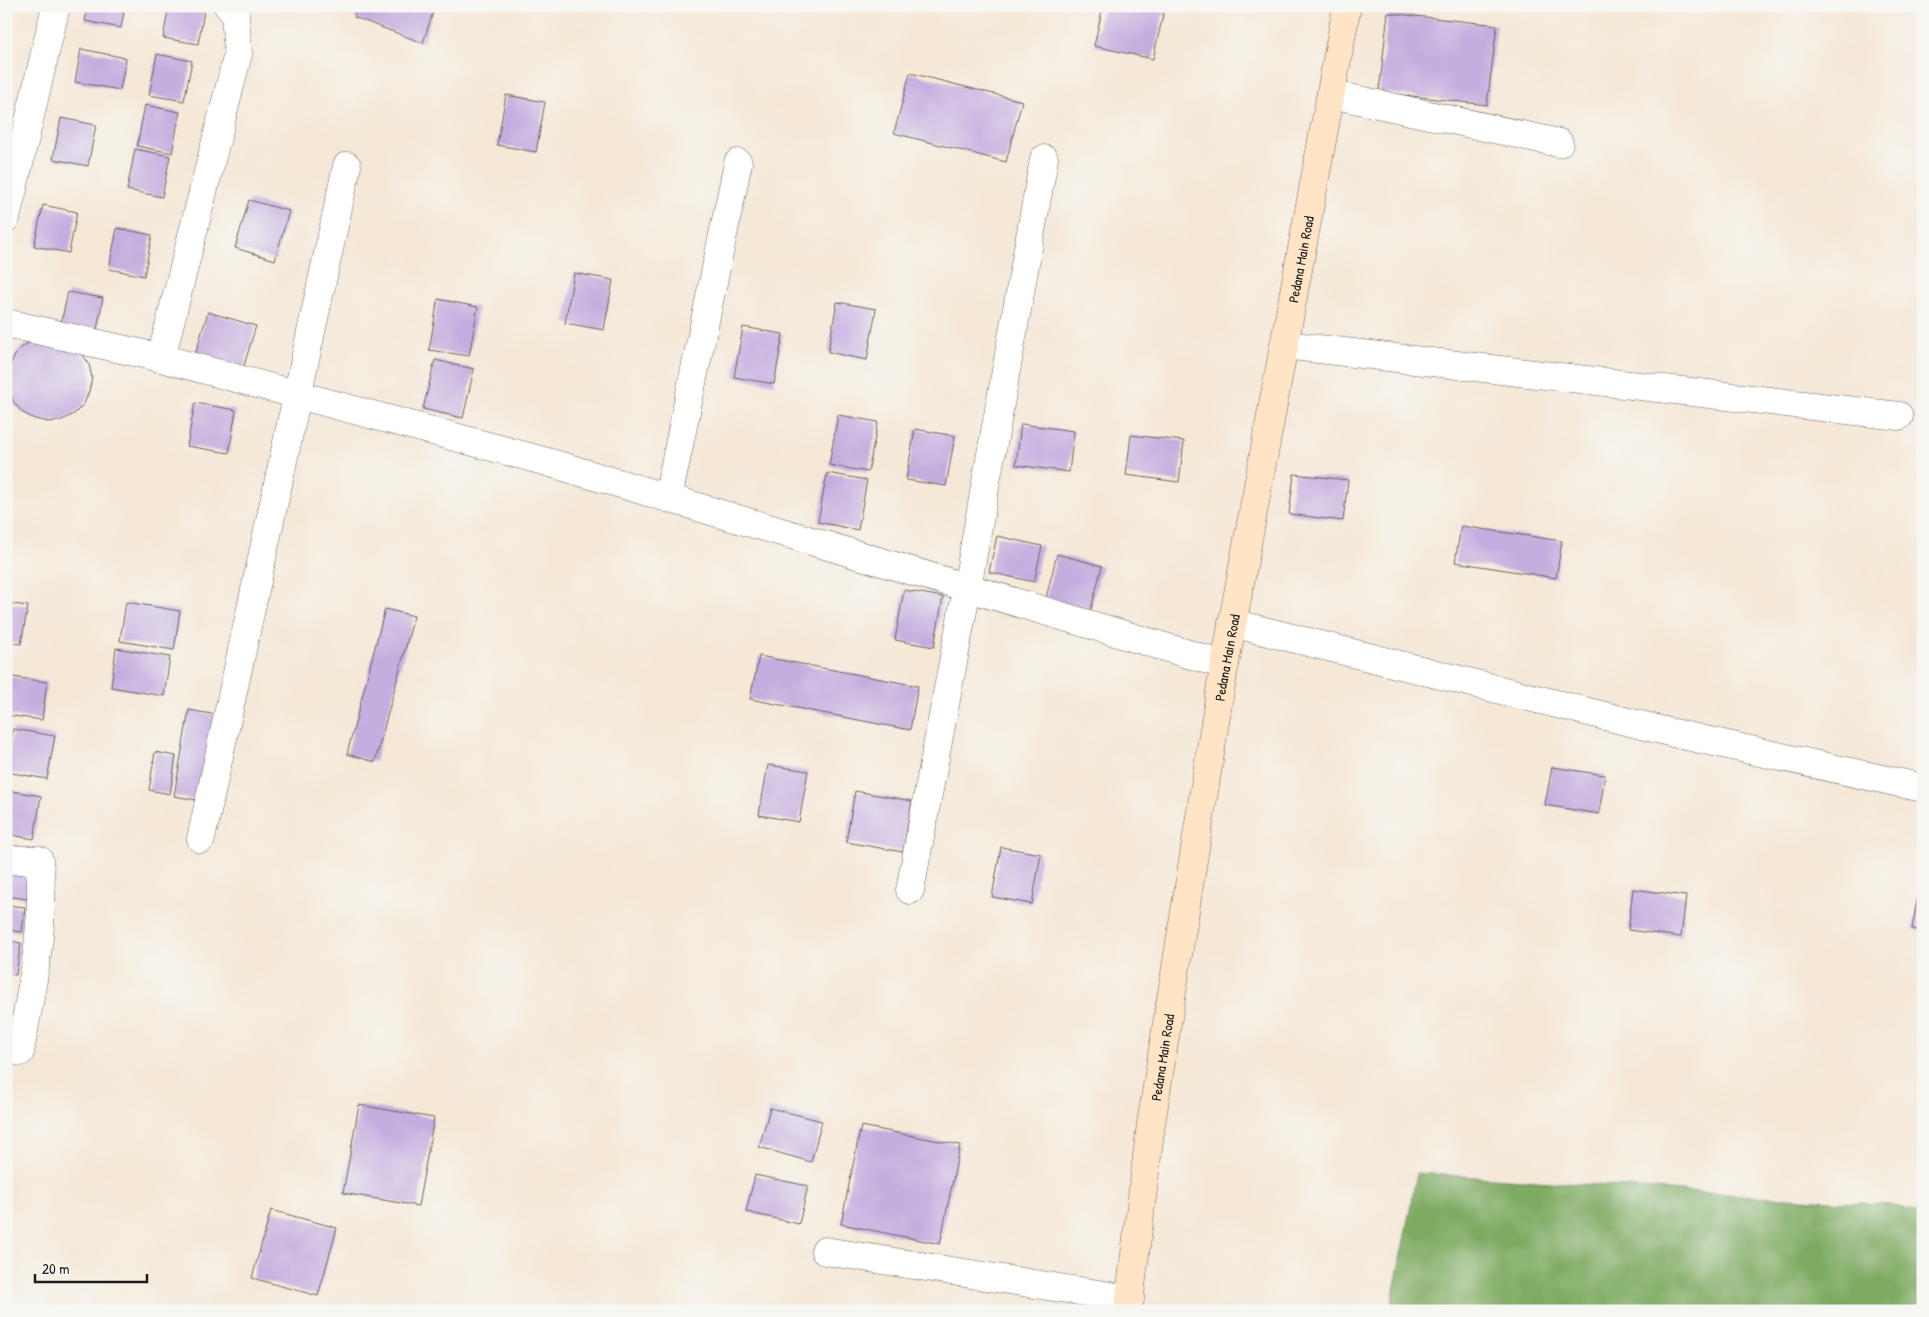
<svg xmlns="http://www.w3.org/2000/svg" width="1929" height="1317" font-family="'Patrick Hand',sans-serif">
  <rect width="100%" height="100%" fill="#f6f6f2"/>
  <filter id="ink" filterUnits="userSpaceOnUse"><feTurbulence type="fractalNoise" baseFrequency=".02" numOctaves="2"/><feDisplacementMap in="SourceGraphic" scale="10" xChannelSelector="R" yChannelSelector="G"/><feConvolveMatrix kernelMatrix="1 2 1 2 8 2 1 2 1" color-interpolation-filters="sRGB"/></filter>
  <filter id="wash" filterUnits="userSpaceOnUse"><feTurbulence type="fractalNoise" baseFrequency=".0096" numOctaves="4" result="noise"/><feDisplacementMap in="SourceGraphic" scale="20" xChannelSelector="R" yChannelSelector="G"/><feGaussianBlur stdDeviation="1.12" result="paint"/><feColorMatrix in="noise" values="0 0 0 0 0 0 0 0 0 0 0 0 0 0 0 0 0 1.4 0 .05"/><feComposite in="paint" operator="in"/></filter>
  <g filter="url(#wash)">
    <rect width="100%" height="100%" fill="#f5e8d7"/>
    <polygon fill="#7eaa62" stroke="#4d633f" points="1417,1173 1890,1205 1923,1213 1923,1311 1390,1311"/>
    <g id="blocks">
      <g fill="#c4addf">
        <polygon points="88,6 125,6 121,28 85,21"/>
        <polygon points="169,6 205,6 198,44 163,38"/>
        <polygon points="357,6 435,6 423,43 354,17"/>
        <polygon points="1103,6 1165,6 1153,59 1094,46"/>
        <polygon points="1388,13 1497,25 1487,105 1379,92"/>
        <polygon points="81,49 126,58 120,90 75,82"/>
        <polygon points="157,54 192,61 184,101 149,95"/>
        <polygon points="910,73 1022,101 1006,162 894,133"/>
        <polygon points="506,95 545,102 536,152 497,145"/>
        <polygon points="145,105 180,112 172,153 137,146"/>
        <polygon points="61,118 96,125 88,166 53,159"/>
        <polygon points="135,149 170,156 162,197 127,190"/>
        <polygon points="249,200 289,211 275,260 235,248"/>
        <polygon points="43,205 77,212 69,253 34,246"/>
        <polygon points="117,228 152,235 144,276 109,269"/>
        <polygon points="574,273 613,280 604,330 565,323"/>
        <polygon points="68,292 103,298 95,340 59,332"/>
        <polygon points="438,299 478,307 469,356 429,350"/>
        <polygon points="837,302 876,309 867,360 828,352"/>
        <polygon points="208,312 256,326 242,372 194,358"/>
        <polygon points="743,327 783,334 774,384 734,377"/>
        <polygon points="30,342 81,352 89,364 92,378 89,391 84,404 74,414 62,420 48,422 35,419 23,413 14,403 8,390 7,376 11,363 18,350"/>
        <polygon points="435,360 474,369 463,418 423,409"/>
        <polygon points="195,403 236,410 229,453 187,446"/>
        <polygon points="838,415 878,422 868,472 829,465"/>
        <polygon points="1021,424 1074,431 1069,472 1016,465"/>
        <polygon points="915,429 955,436 946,486 906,480"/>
        <polygon points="1131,435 1184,441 1179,482 1126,475"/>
        <polygon points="827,473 867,480 858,530 818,522"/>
        <polygon points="1294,474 1348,480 1343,521 1289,514"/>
        <polygon points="1461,526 1562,541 1556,578 1455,562"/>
        <polygon points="997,536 1042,546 1034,582 989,572"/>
        <polygon points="1057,554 1102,566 1090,613 1045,602"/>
        <polygon points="904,590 943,597 934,647 895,640"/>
        <polygon points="126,602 180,611 174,650 120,641"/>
        <polygon points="6,603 28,606 21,644 6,642"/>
        <polygon points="385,609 414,616 375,762 347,754"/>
        <polygon points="116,648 170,657 164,696 111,687"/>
        <polygon points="759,656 918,686 910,730 750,699"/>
        <polygon points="6,676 47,682 42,720 6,715"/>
        <polygon points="189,710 217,715 202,801 174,796"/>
        <polygon points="13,729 55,736 47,779 6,772"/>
        <polygon points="155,752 176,756 170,794 149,790"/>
        <polygon points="768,765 808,771 799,822 759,815"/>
        <polygon points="1552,767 1605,775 1599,814 1545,805"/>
        <polygon points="6,790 41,796 34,839 6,834"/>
        <polygon points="855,791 912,801 903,852 846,842"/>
        <polygon points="1001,847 1041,854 1032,904 992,897"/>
        <polygon points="6,870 31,874 27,899 6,896"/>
        <polygon points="1633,889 1686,896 1681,937 1628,930"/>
        <polygon points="1919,890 1923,891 1923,931 1912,929"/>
        <polygon points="6,905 25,907 22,932 6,930"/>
        <polygon points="6,940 21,943 16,975 6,974"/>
        <polygon points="359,1105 434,1118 418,1206 343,1193"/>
        <polygon points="770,1108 822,1121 811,1162 759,1147"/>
        <polygon points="861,1126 960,1145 940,1244 841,1224"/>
        <polygon points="755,1175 808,1186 799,1224 746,1212"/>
        <polygon points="271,1210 337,1228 318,1296 252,1278"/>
      </g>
    </g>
  </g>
  <g filter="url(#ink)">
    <use href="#blocks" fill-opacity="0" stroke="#68635d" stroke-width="1"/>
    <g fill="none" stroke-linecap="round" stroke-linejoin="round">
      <g stroke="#68635d" stroke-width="29">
        <g id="street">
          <polyline points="1331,94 1559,143"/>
          <polyline points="6,218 56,6"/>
          <polyline points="6,323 161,358 551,463 1225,665"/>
          <polyline points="1284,345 1899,416"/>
          <polyline points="161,358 238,54 235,14 228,6"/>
          <polyline points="668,498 738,163"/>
          <polyline points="1232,623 1673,733 1923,788"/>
          <polyline points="201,839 347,166"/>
          <path d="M6,860H39C47,925 31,989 20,1052"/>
          <polyline points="910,890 967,588 1044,159"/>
          <polyline points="825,1251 1130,1299"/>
        </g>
      </g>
      <g stroke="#68635d" stroke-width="29">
        <g id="secondary">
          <path id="s1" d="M1128,1311L1151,1124L1221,685L1347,6"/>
        </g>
      </g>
      <use href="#street" stroke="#fff" stroke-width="28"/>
      <use href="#secondary" stroke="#ffe4c6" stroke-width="28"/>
    </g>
  </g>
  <g text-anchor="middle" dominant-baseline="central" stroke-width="4.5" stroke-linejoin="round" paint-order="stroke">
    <g font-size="14" fill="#1c1c1c" stroke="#f6f6f2">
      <text stroke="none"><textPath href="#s1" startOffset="1066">Pedana Main Road</textPath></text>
      <text stroke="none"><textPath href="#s1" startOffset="661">Pedana Main Road</textPath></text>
      <text stroke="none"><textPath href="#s1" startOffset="256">Pedana Main Road</textPath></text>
    </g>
  </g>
  <rect width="1929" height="1317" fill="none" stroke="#f6f6f2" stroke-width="25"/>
  <path d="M35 1274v8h112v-8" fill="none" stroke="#1c1c1c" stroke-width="2.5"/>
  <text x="42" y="1274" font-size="15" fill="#1c1c1c" stroke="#f6f6f2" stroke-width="4" paint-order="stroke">20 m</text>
</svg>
